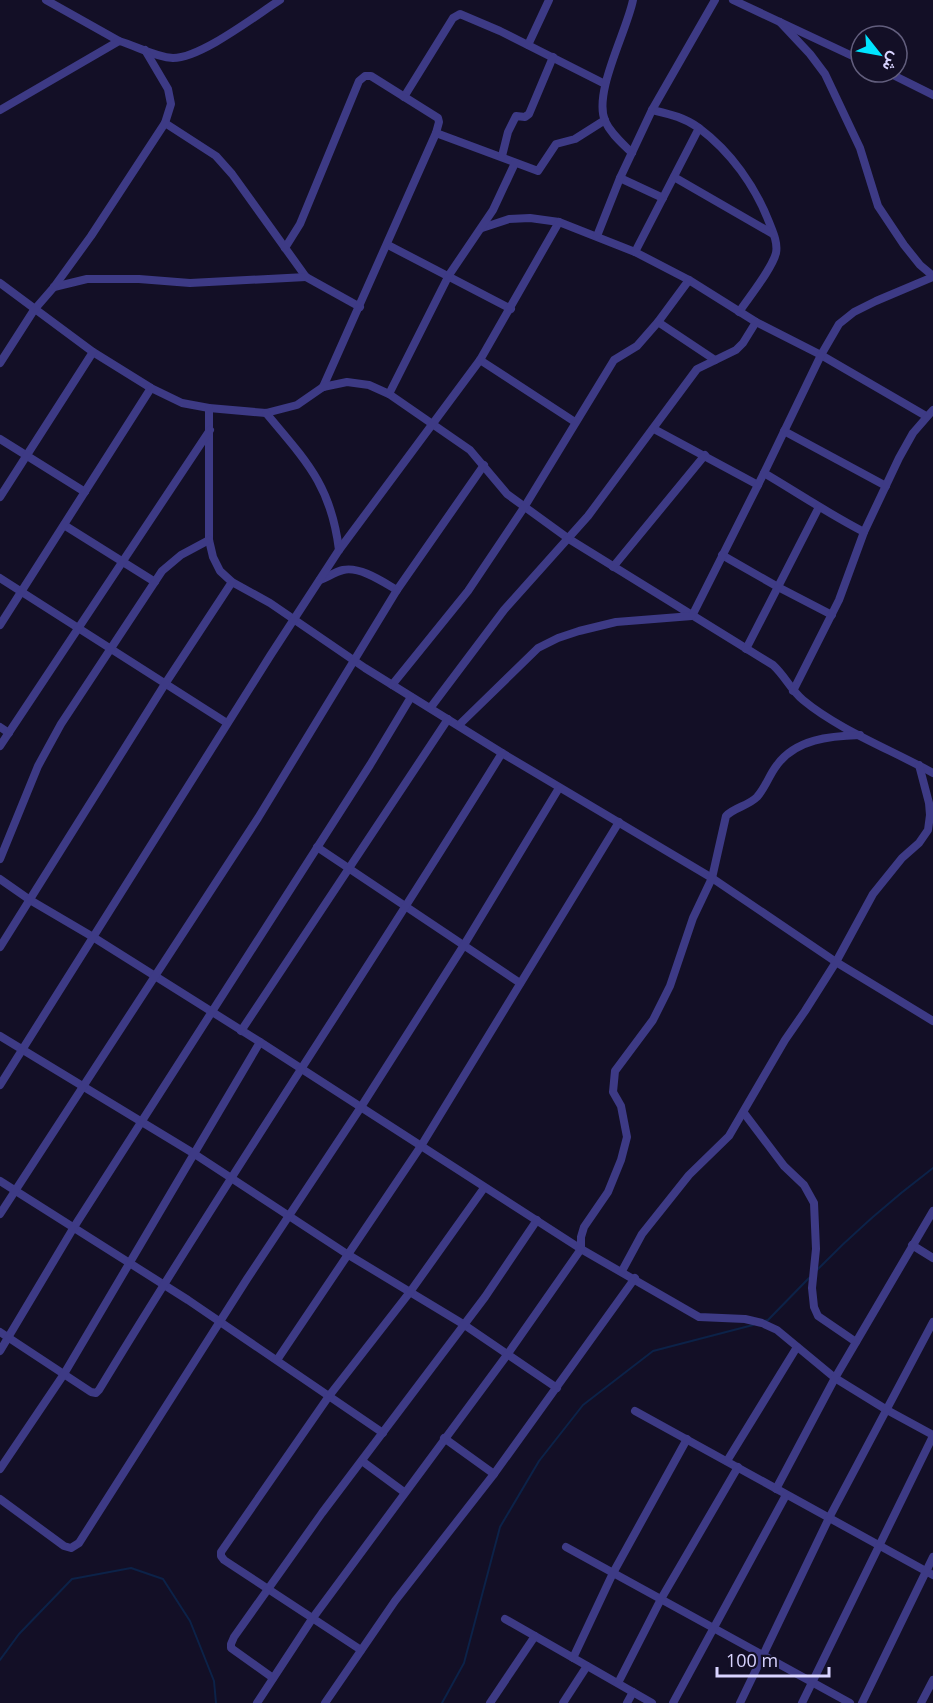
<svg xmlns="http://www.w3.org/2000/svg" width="933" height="1703" font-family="'Open Sans',Vazirmatn,sans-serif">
  <rect width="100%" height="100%" fill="#130f26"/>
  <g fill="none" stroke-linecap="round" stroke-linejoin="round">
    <g stroke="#0c2248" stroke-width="2">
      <path d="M817,1270C853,1233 892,1199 933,1168"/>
      <polyline points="764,1321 768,1320 809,1278"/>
      <polyline points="0,1660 19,1634 72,1579 131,1568 163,1579 190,1621 214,1681 216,1703"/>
      <polyline points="442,1703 464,1663 500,1527 539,1461 583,1405 653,1351 753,1325"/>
    </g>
    <g stroke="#3d3a85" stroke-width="8">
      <polyline points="46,0 119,41"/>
      <polyline points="733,0 861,60"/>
      <polyline points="780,22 810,54 825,74 860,148 878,206 904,245 920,265 933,276"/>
      <polyline points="528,45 549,0"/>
      <polyline points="887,72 933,95"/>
      <polyline points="404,97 453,18 460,14 500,31 605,84"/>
      <path d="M0,110L119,41C137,46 154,57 173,58C201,58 255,16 280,0"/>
      <path d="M652,110C669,114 684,117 699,128C731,152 755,186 769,222C773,232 778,243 776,253C772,269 749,297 739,312"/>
      <polyline points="165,123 216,156 232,174 306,277 360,307"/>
      <polyline points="436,133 538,171 556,144 575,139 605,120"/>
      <path d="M632,153C622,143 611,134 605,121C593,92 627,31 633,0"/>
      <polyline points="502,156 508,132 516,116 525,117 529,114 553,57"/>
      <polyline points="674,177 773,234"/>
      <polyline points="620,178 663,198"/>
      <polyline points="482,228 509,219 530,218 559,222 635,252 689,280 756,322 821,355 926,416"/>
      <polyline points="597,236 620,178 652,110 715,0"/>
      <polyline points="388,245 511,309"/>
      <polyline points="285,248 300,224 359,81 365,76 371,76 438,118 439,122 436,133 323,387"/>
      <polyline points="635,252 699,128"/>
      <path d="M0,283L93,352L151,388L182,403L209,408L266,413L297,405L323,387L347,382L369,385L389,394L470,450L507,494L569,539L773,665C785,676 791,690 803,700C839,730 892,750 933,773"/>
      <polyline points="54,287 87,279 139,279 190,283 306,277"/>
      <polyline points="658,322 715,360"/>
      <polyline points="480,360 575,422"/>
      <polyline points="0,363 34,310 54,287 91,236 165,123 171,104 168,89 145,50"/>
      <polyline points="389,394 449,275 493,210 515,163"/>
      <polyline points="209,408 209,540 213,557 220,571 232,582 270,603 365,668 502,753 712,878 836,962 933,1021"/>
      <path d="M266,413C306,461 331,485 339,550"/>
      <polyline points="654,429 758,485"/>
      <polyline points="784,431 886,486"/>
      <polyline points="0,439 85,492"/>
      <path d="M764,473C798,493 829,514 864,532"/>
      <polyline points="0,497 93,352"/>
      <polyline points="64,525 155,582"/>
      <polyline points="722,555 778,587 832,615"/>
      <polyline points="613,567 705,455"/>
      <polyline points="0,578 227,723"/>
      <path d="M320,580C328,577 335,572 343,570C360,566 383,582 397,590"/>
      <polyline points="0,625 151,388"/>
      <polyline points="746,649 819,507"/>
      <polyline points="392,685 468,591 525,506 614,360 637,346 658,322 689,280"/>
      <polyline points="793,691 839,600 864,532 899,458 913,433 933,410"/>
      <polyline points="431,707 504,610 588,516 697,369 736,350 743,343 756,322"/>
      <polyline points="459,725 538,648 558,638 579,631 616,622 692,616 764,473 821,355 839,324 854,312 876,301 933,277"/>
      <polyline points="0,727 9,733"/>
      <polyline points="0,746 210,430"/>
      <polyline points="317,847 520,983"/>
      <polyline points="0,859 38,766 61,724 162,571 181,555 209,540"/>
      <polyline points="0,879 30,900 93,937 260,1042 581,1249 699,1317 745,1319 762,1323 777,1330 835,1378 887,1410 933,1435"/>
      <polyline points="0,947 165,684 232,582"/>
      <polyline points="241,1031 448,719"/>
      <polyline points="0,1036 193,1153 347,1254 463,1324 557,1388"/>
      <polyline points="0,1085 270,656 339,550 480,360 559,222"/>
      <polyline points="744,1113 784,1166 804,1185 814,1203 816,1249 812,1288 814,1307 818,1316 856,1342"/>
      <polyline points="0,1181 188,1300 383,1433"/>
      <polyline points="0,1214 258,818 397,590 484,465"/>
      <polyline points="912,1245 933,1258"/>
      <polyline points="622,1271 642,1234 689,1175 729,1136 785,1040 805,1011 836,962 873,894 902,858 919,843 928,830 930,815 929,803 919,765"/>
      <path d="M0,1332L91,1392L96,1393L99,1390C229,1175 370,967 502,753"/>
      <polyline points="0,1351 74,1227 370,765 411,697"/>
      <polyline points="277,1360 421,1146 619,822"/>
      <polyline points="635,1411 933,1575"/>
      <polyline points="444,1438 494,1474"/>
      <polyline points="362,1461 404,1492"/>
      <polyline points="727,1461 797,1347"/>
      <polyline points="0,1469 64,1374 260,1042"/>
      <polyline points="776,1489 835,1378 933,1211"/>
      <polyline points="0,1499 64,1546 71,1548 79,1543 247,1279 361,1107 464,945 559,788"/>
      <polyline points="566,1547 850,1703"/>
      <polyline points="505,1619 652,1703"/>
      <polyline points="361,1650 224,1560 221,1556 221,1552 329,1396 410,1292 484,1188"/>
      <polyline points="573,1658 613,1573 687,1439"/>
      <polyline points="273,1678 231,1648 231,1644 234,1637 322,1513 485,1297 537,1220"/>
      <polyline points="618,1683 661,1599 738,1467"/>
      <path d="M257,1703L312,1619L507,1355L581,1249V1237L584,1227L608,1192L621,1160L627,1137L621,1106L613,1092L615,1071L653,1020L670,986L693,918L712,878L726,816C735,807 748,806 757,797C766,787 769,775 777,765C796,739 830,736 860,735"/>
      <polyline points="325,1703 395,1601 494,1474 635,1278"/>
      <polyline points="490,1703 535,1636"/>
      <polyline points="563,1703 587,1666"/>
      <polyline points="627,1703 633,1692"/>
      <polyline points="673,1703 786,1495"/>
      <polyline points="740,1703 829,1518 933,1322"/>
      <polyline points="802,1703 933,1436"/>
      <polyline points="862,1703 933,1557"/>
      <polyline points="921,1703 933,1680"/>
    </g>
  </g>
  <g transform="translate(879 54) rotate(121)"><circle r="28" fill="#130f26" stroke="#625e7d" stroke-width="1.5"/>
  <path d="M0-4.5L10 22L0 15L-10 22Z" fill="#00e5ff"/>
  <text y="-9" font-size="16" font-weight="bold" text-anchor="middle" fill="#d9d4ff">ش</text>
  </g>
  <path d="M717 1667v9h112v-9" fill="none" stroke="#d9d4ff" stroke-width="3"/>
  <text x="726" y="1667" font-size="18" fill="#d9d4ff" stroke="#130f26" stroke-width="4.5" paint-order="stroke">100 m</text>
</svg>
